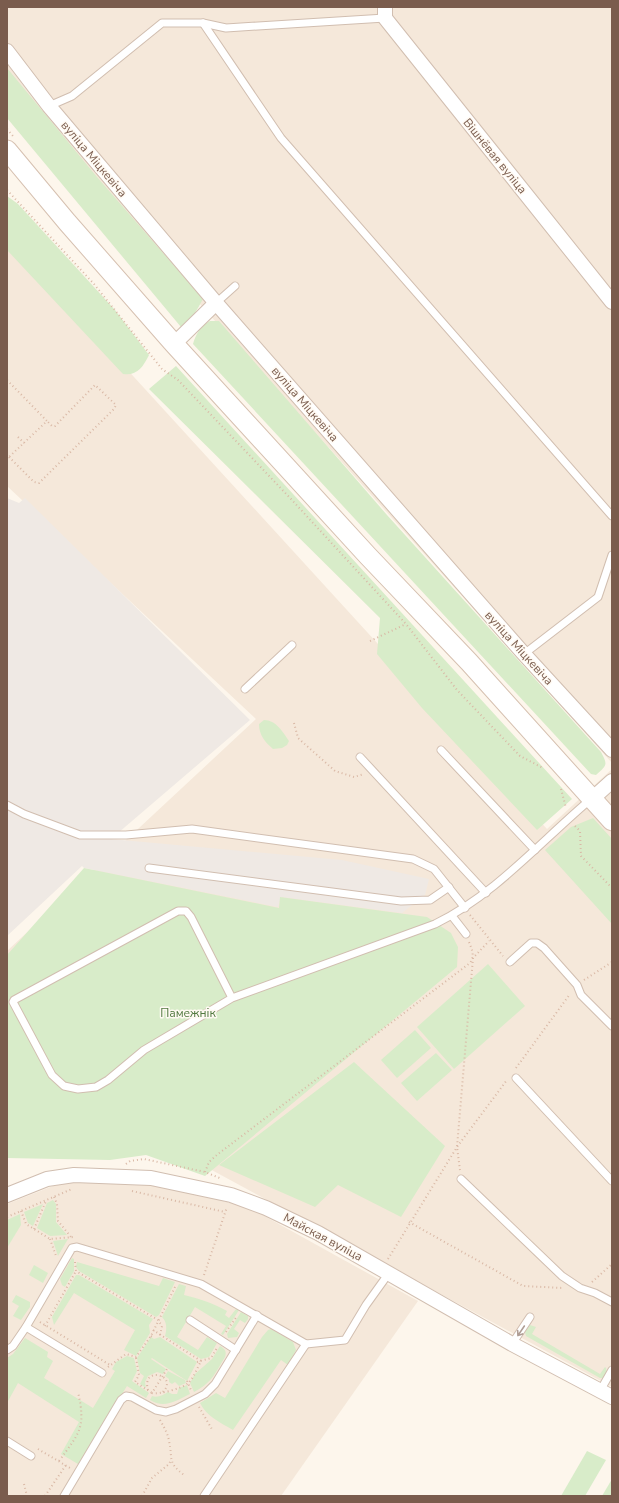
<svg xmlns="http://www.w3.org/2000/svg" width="619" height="1503" font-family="'Nunito Sans',sans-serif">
  <rect width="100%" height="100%" fill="#fdf6ec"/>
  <g fill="#f5e8da">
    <polygon points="7,7 612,7 612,763 66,155 7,77"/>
    <polygon points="7,238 547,829 612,769 612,1387 7,1059 7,951 256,719 7,486"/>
    <polygon points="73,1181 153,1184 248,1207 418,1301 281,1496 7,1496 7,1204 53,1186"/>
  </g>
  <polygon fill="#efe9e4" points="7,498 19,503 25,498 250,720 111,839 342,860 429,879 425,895 402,913 281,897 278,907 84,868 82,866 7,936"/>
  <g fill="#d8ecc9">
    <path d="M7,68L97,177L203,299C197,310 191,321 181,327L7,118Z"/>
    <path d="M7,196L18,204L115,310L149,355C143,367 137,376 123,374L7,250Z"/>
    <path d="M210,321H219L387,515L601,752C608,765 607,765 596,775L591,774L193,344C196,334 200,326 210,321Z"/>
    <polygon points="176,366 572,799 537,830 422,708 377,654 380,618 149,389"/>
    <path d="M264,720C276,720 283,732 289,741L287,745L282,748L273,749C265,742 259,735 259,724Z"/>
    <polygon points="593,818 612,839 612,924 545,850 571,827"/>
    <polygon points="84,868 279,908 280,897 427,917 451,933 458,947 457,967 205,1176 146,1155 110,1160 7,1158 7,955"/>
    <polygon points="488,964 525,1006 454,1069 417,1027"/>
    <polygon points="415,1030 431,1048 397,1078 381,1060"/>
    <polygon points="436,1053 452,1070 417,1101 401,1083"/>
    <polygon points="354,1062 445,1146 401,1217 338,1185 315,1207 219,1165"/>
    <polygon points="53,1200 56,1204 56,1222 67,1235 50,1236 37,1228 47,1203"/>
    <polygon points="43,1204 33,1226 28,1223 24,1212"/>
    <polygon points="20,1214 21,1225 7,1248 7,1220"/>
    <polygon points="68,1239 58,1256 53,1241"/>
    <polygon points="72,1258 74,1259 74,1271 65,1287 62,1285 60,1279"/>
    <polygon points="77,1262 159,1286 163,1278 175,1282 159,1315 156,1317 79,1271 76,1267"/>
    <polygon points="34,1265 48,1273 43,1283 29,1275"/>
    <polygon points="76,1275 79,1275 153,1319 149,1325 150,1333 136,1356 124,1350 135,1330 74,1293 54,1325 52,1317"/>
    <path d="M179,1284L186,1286L184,1295C200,1299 213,1303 227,1311L225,1315L229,1318L236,1309L239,1310L223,1335L221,1334L226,1326L195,1307L177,1337L198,1350L207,1337L217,1343L209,1357L201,1359L165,1336C167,1329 167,1322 162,1317Z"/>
    <polygon points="16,1295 30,1302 30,1307 21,1320 13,1316 19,1306 12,1302"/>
    <polygon points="241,1312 248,1316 248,1319 245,1323 240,1320 234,1329 239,1333 237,1337 228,1338 227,1334"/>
    <polygon points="530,1325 536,1327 532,1334 600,1374 605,1367 606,1368 607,1372 603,1378 600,1378 526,1336 525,1332"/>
    <path d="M271,1329L293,1342L296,1350L288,1365L281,1360L233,1430C221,1423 206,1416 200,1403L216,1393L225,1398L262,1337L268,1330Z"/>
    <polygon points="151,1337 154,1339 160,1337 197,1362 187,1381 152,1358 151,1359 166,1369 163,1374 157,1372 148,1376 145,1382 146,1388 140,1384 144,1376 140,1373 137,1358"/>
    <polygon points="25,1338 48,1352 47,1357 53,1361 44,1378 93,1408 115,1371 112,1369 116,1362 127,1356 134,1358 137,1371 132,1381 149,1393 146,1398 127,1386 78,1464 61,1454 79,1422 18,1383 7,1403 7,1358 13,1354"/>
    <path d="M220,1346C225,1349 227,1351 225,1357C215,1373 212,1383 194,1392L190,1383L195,1374L212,1359Z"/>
    <polygon points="168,1371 185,1380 186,1383 179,1386 175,1382 172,1384 169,1382 169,1379 165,1376"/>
    <path d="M187,1385L190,1394C176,1401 164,1409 150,1400L152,1396C158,1398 163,1395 168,1392L172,1394H177L179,1388Z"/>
    <polygon points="587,1451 606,1460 585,1496 561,1496"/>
    <polygon points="612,1479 612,1496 602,1496"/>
  </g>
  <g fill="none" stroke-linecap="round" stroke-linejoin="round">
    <g stroke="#d1beb0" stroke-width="9">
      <g id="lane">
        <polyline points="203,23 281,138 612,516"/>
        <polyline points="49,106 72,96 162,23 203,23 226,28 385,18"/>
        <polyline points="216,303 235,286"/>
        <polyline points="524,654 598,597 612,555"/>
        <polyline points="245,689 292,645"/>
        <polyline points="441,750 535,850"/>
        <polyline points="360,757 486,893"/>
        <polyline points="7,805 24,814 80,835 126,835 192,829 413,859 434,869 465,908"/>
        <polyline points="149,868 401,901 430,900 449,887"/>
        <polyline points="452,916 466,934"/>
        <polyline points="510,962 531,943 537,943 544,948 577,985 581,995 612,1026"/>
        <path d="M232,998L144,1050L108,1080L96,1087L78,1089L64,1086L52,1075L13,1002L14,1000L178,911H186L191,917L232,998L435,924C496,894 540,842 591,799"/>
        <polyline points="516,1078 612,1181"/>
        <polyline points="461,1179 562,1276 580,1288 595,1293 612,1302"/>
        <polyline points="190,1320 236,1350"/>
        <polyline points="26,1327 102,1373"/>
        <polyline points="512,1344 530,1317"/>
        <polyline points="7,1350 13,1346 26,1327 72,1248 77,1247 201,1284 306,1344 345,1340 366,1305 389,1273"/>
        <polyline points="600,1391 612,1370"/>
        <polyline points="7,1441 31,1456"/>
        <polyline points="64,1496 121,1400 126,1396 132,1397 156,1410 166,1412 176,1409 205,1394 215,1384 257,1315"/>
        <polyline points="204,1496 306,1344"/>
      </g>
    </g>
    <g stroke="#d1beb0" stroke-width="16">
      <g id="street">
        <polyline points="385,7 385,18 612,302"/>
        <polyline points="7,51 49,106 216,303 524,654 612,750"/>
        <polyline points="174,344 216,303"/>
        <polyline points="592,799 612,781"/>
        <polyline points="7,1195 47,1179 74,1175 151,1178 231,1195 266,1208 318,1233 512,1344 612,1397"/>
      </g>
    </g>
    <g stroke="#d6c0b0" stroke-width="21">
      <polyline id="secondary" points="7,150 67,222 174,344 368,556 469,662 612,821"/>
    </g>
    <g stroke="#d9b8a5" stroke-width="2" stroke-dasharray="1 3" stroke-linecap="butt">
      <polyline points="7,129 13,136"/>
      <polyline points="7,190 94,284 162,369 178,380 291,499 406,624 457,690 520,756 543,768"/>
      <polyline points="7,380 47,421 9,457 7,455"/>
      <polyline points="18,437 24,443"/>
      <polyline points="9,457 34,482 39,483 114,409 116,405 95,385 55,426 52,426 47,421"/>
      <polyline points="370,641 406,624"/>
      <polyline points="294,723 298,738 335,771 354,777 364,774"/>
      <polyline points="561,789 566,808"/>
      <polyline points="575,826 580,831 581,856 612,888"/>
      <polyline points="470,915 503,956"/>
      <polyline points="584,980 612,962"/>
      <polyline points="516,1068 570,994"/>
      <polyline points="126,1164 130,1161 144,1159 205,1172 222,1179"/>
      <polyline points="460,1170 457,1147 473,958 489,941"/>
      <path d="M205,1172L209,1162L218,1154L470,963C475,955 472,950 469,942"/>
      <polyline points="132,1191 225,1212"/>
      <polyline points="54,1197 57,1204 58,1221 71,1237"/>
      <polyline points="21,1211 26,1224 50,1239 74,1237"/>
      <polyline points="7,1217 72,1189"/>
      <polyline points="409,1222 523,1286 563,1288"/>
      <polyline points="34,1229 46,1201"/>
      <polyline points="50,1239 56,1256"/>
      <polyline points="388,1259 457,1147 507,1080"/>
      <polyline points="75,1262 76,1271 158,1320 162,1326 160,1335"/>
      <polyline points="204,1275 227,1207"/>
      <polyline points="592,1282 612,1264"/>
      <polyline points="40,1322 110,1365"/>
      <polyline points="45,1326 76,1271"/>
      <path d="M153,1330L201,1361C198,1366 193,1380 188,1383C184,1388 158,1395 152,1393L167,1369"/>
      <polyline points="226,1332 237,1316"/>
      <polyline points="151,1336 154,1338"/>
      <polyline points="136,1358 139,1375 135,1382 152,1393"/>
      <polyline points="197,1362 211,1358 217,1348"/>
      <polyline points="108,1367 126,1354 136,1357 151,1336 176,1285"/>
      <polyline points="187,1381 191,1390"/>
      <path d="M148,1390C141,1365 179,1375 163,1392"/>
      <polyline points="199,1407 213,1431"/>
      <path d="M160,1420C164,1427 168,1434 169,1441C173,1459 167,1462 184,1475"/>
      <polyline points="38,1449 70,1468"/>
      <path d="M59,1461C80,1432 86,1428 78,1392"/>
      <polyline points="24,1484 27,1496"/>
      <polyline points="45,1496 66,1465"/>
      <polyline points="142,1496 152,1478 169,1464 171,1460"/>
    </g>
    <use href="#lane" stroke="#fff" stroke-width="7"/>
    <use href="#street" stroke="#fff" stroke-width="14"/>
    <use href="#secondary" stroke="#fff" stroke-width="19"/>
  </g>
  <defs><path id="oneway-shaft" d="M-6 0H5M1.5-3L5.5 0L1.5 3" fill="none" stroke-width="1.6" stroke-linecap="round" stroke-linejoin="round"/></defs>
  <use stroke="#af9d94" href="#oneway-shaft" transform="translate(521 1331) rotate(124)"/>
  <g text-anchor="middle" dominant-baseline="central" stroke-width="3" stroke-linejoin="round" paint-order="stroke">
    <g font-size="12" fill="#7a5c4d" stroke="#fffaf3">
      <text transform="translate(495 156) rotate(51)">Вішнёвая вуліца</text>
      <text transform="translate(94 159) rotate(50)">вуліца Міцкевіча</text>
      <text transform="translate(305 404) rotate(49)">вуліца Міцкевіча</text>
      <text transform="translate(519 648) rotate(48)">вуліца Міцкевіча</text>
      <text transform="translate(323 1237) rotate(28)">Майская вуліца</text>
    </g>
    <g font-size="12" fill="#537a41" stroke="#fffaf3">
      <text x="188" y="1013">Памежнік</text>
    </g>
  </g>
  <rect width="619" height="1503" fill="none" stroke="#7a5c4d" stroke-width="16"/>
</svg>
